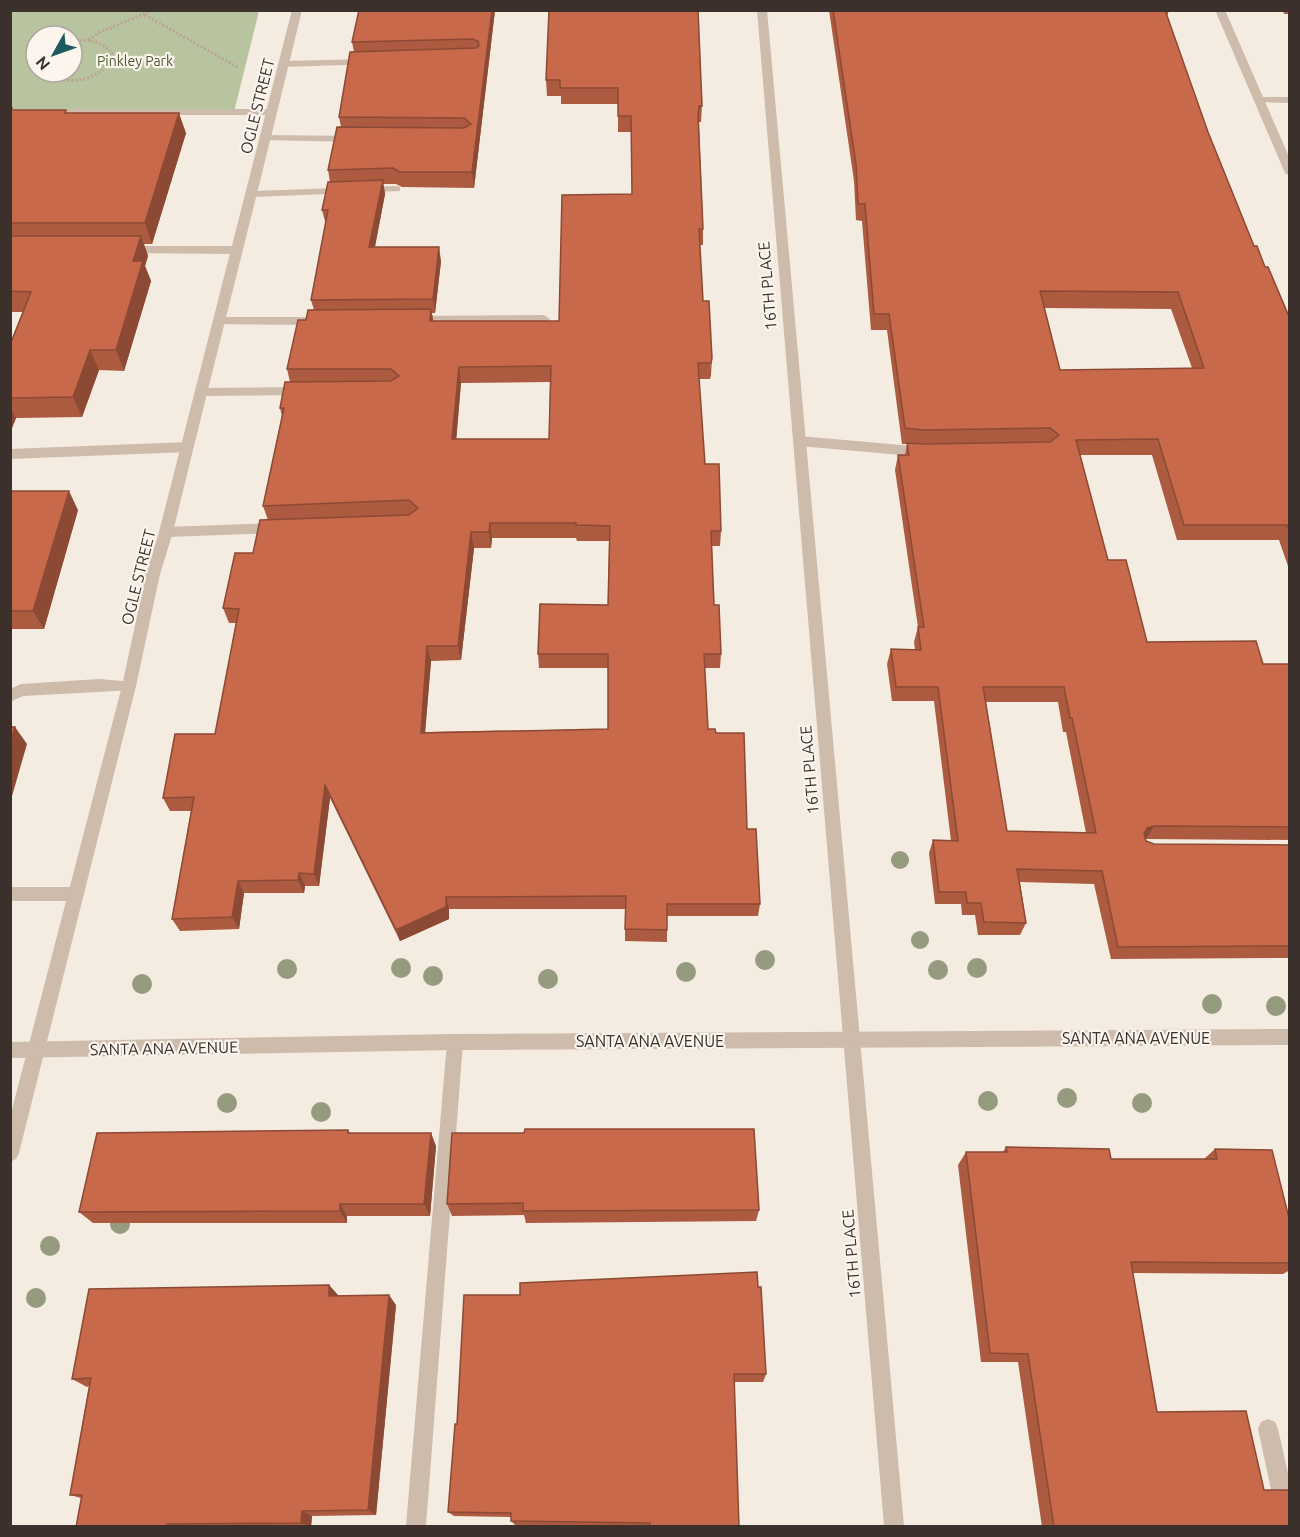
<svg xmlns="http://www.w3.org/2000/svg" width="1300" height="1537" font-family="Ubuntu,sans-serif">
  <rect width="100%" height="100%" fill="#f4ebe1"/>
  <path fill="#b8c4a0" fill-rule="evenodd" d="M11,11H259L234,112L11,110ZM36,36H72V72H36Z"/>
  <g fill="none" stroke-linecap="round" stroke-linejoin="round">
    <g stroke="#b9a596" stroke-width="3" stroke-dasharray="2 2" stroke-linecap="butt">
      <polyline points="145,15 239,68"/>
      <polyline points="89,40 98,33 153,10"/>
      <path d="M41,72C66,87 100,83 113,55C103,40 88,39 72,41"/>
    </g>
    <g fill="#cdbbac" fill-rule="evenodd">
      <polygon points="369,59 373,60 373,64 284,67 279,64 284,61"/>
      <polygon points="10,109 272,109 277,112 272,115 10,115"/>
      <polygon points="266,135 355,136 360,139 355,142 262,140 262,136"/>
      <polygon points="396,186 400,187 400,191 252,197 247,194 252,191"/>
      <polygon points="127,246 235,246 241,250 235,254 123,253 121,250"/>
      <polygon points="544,315 550,319 548,322 412,324 406,320 412,316"/>
      <polygon points="220,317 316,317 322,321 316,325 216,324 214,321"/>
      <polygon points="304,387 310,391 304,395 202,396 196,392 202,388"/>
      <polygon points="799,436 924,447 930,452 924,457 799,446 793,441"/>
      <polygon points="188,442 194,447 188,452 10,459 10,449"/>
      <polygon points="277,523 284,528 277,533 166,537 159,532 166,527"/>
      <polygon points="99,679 134,682 136,686 134,690 23,696 10,702 10,689 21,684"/>
      <polygon points="10,887 76,887 82,889 84,894 82,899 76,901 10,901"/>
      <polygon points="455,1034 461,1036 463,1042 426,1526 406,1526 447,1042 449,1036"/>
      <polygon points="1268,1419 1275,1422 1278,1429 1290,1482 1290,1526 1279,1526 1258,1429 1261,1422"/>
    </g>
    <g fill="#cdbbac" fill-rule="evenodd">
      <path d="M292,10H302C260,185 215,358 173,532L160,574L136,686L19,1153L16,1159L10,1162V1117L122,686L146,574L159,532Z"/>
      <polygon points="757,10 767,10 904,1526 884,1526"/>
      <polygon points="1259,97 1290,97 1290,103 1255,102 1254,100"/>
    </g>
    <g fill="#cdbbac" fill-rule="evenodd">
      <polygon points="1215,10 1225,10 1290,159 1290,176 1285,173"/>
      <polygon points="1290,1029 1290,1045 455,1050 10,1058 10,1042 455,1034"/>
    </g>
  </g>
  <g fill="#969b7f">
    <circle cx="900" cy="860" r="9"/>
    <circle cx="920" cy="940" r="9"/>
    <circle cx="765" cy="960" r="10"/>
    <circle cx="401" cy="968" r="10"/>
    <circle cx="977" cy="968" r="10"/>
    <circle cx="287" cy="969" r="10"/>
    <circle cx="938" cy="970" r="10"/>
    <circle cx="686" cy="972" r="10"/>
    <circle cx="433" cy="976" r="10"/>
    <circle cx="548" cy="979" r="10"/>
    <circle cx="142" cy="984" r="10"/>
    <circle cx="1212" cy="1004" r="10"/>
    <circle cx="1276" cy="1006" r="10"/>
    <circle cx="1067" cy="1098" r="10"/>
    <circle cx="988" cy="1101" r="10"/>
    <circle cx="227" cy="1103" r="10"/>
    <circle cx="1142" cy="1103" r="10"/>
    <circle cx="321" cy="1112" r="10"/>
    <circle cx="120" cy="1224" r="10"/>
    <circle cx="50" cy="1246" r="10"/>
    <circle cx="36" cy="1298" r="10"/>
  </g>
  <g fill="#ac5a40" fill-rule="evenodd">
    <path d="M359,10H495L474,188L402,187L396,184H383L385,194L375,247L441,261L435,313H432L433,321H559L632,194L631,132H618V104H561V96H547L546,80L549,10L702,106L701,122H699L703,229V245H700L703,301H709L711,374L710,379H699L705,464L721,531L720,546H712L714,605L721,654L720,668H705L708,729L716,733L747,829L760,904L758,916H667V942L625,941V909H449V919L400,941L330,798L319,886H305L304,893H244L239,929L180,931L172,919L191,811H170L163,798L215,734L236,623H229L223,608L253,553L268,520L263,506L282,416L280,408L290,382L287,369L306,320L314,310L311,300L326,225L322,210L330,182L328,170L341,127L339,117L354,52L352,42ZM550,382L549,439H456L461,383ZM492,538H576L577,541H609L608,605L538,654L539,668H608V729L425,732L431,661L461,660L474,548H491Z"/>
    <path d="M829,10H1169L1167,17L1208,132L1254,246L1265,267L1290,319V572L1279,540H1177L1152,455H1080L1108,560L1147,642L1263,664H1290V840L1145,839L1146,841L1154,844L1290,845V958L1111,959L1094,884L1020,882L1026,923L1020,935H978L975,915H962L961,904H935L929,853L933,840L951,841L934,701H892L887,664L891,649L915,650L914,642L918,627L895,470L898,455H905L907,444H902L887,330H871L862,221L856,220L854,181ZM1044,308L1171,309L1192,368L1060,370ZM986,702H1058L1063,732H1066L1086,833L1007,831Z"/>
    <polygon points="1283,10 1290,10 1290,17 1288,14 1284,14"/>
    <polygon points="10,108 12,108 13,110 66,110 67,113 186,133 152,244 144,244 148,256 145,266 151,281 124,371 99,370 82,417 16,418 10,433 10,345 23,312 10,312"/>
    <polygon points="10,491 78,510 44,629 10,629"/>
    <polygon points="348,1130 350,1133 436,1146 430,1216 347,1216 347,1223 93,1223 79,1212"/>
    <polygon points="452,1133 759,1210 756,1221 526,1223 524,1215 452,1216 447,1204"/>
    <polygon points="1006,1147 1111,1159 1204,1159 1215,1149 1290,1222 1290,1270 1283,1274 1133,1273 1157,1412 1264,1490 1290,1527 1042,1527 1018,1362 981,1362 958,1165 966,1152 1003,1152"/>
    <polygon points="329,1285 338,1296 396,1305 376,1515 312,1516 311,1527 76,1527 81,1498 70,1495 89,1386 87,1387 72,1379"/>
    <polygon points="464,1295 766,1374 763,1382 734,1382 739,1527 628,1527 515,1525 511,1521 511,1517 454,1516 448,1512 457,1424"/>
  </g>
  <g fill="#8c4a34">
    <polygon points="492,10 495,10 474,188 472,172"/>
    <polygon points="179,113 186,133 152,244 145,223"/>
    <polygon points="383,180 385,194 372,261 369,247"/>
    <polygon points="141,236 148,256 145,266 151,281 124,371 116,350 133,261"/>
    <polygon points="439,247 441,261 435,313 433,299"/>
    <polygon points="431,309 434,325 430,321"/>
    <polygon points="90,350 99,370 82,417 73,397"/>
    <polygon points="712,358 711,374 710,379 711,363"/>
    <polygon points="459,367 461,383 455,455 452,439"/>
    <polygon points="10,408 16,418 10,433"/>
    <polygon points="69,491 78,510 44,629 33,611"/>
    <polygon points="490,523 492,538 491,548 489,532"/>
    <polygon points="471,532 474,548 461,660 458,646"/>
    <polygon points="427,646 431,661 424,746 421,733"/>
    <polygon points="15,727 27,744 10,803 10,743"/>
    <polygon points="325,785 330,798 319,886 314,874"/>
    <polygon points="1154,826 1146,839 1139,841 1147,828"/>
    <polygon points="299,873 305,886 304,893 298,880"/>
    <polygon points="238,881 244,893 239,929 232,917"/>
    <polygon points="446,897 449,909 449,919 400,941 396,930"/>
    <polygon points="431,1133 436,1146 430,1216 424,1204"/>
    <polygon points="340,1204 347,1216 347,1223 340,1211"/>
    <polygon points="329,1285 338,1295 337,1306 329,1296"/>
    <polygon points="389,1295 396,1305 376,1515 368,1510"/>
    <polygon points="302,1511 312,1516 311,1527 301,1523"/>
  </g>
  <g fill="#c8694b" stroke="#8c4a34" stroke-width="1.5" fill-rule="evenodd">
    <polygon points="359,10 492,10 472,172 400,172 393,168 328,170 337,127 464,128 471,124 464,118 339,117 350,52 476,48 479,46 478,41 472,39 352,42"/>
    <path d="M549,10H698L702,106H699L698,116L703,229H699L703,301H709L712,358L711,363H698L705,464H719L721,531H711L714,605H719L721,654H704L708,729H715L716,733H744L747,829H756L760,904H667V930L625,929L626,896L446,897V907L396,930L325,785L314,874L299,873L298,880L238,881L232,917L172,919L194,797L163,798L175,734H215L239,609L223,608L235,553H253L260,520L409,515L418,508L409,500L263,506L284,408H280L285,382L391,381L399,376L391,369H287L298,320H306L308,310L431,309L430,321H559L562,195L632,194L631,116H618V88H560V80H546ZM551,366L549,439H452L459,367ZM490,523H576V525L610,526L608,605L540,604L538,654H608V729L421,733L427,646H458L471,532H489Z"/>
    <path d="M833,10H1165L1208,132L1254,246H1257L1265,267H1268L1290,319V531L1287,525H1184L1158,439L1076,440L1108,560H1126L1147,642L1256,641L1263,664H1290V827L1154,826L1147,828L1144,834L1146,841L1154,844L1290,845V946L1118,947L1102,871L1017,869L1026,923L984,922L981,903H967L966,892H939L933,840L958,841L938,687H896L891,649L921,650L918,627H924L898,455H909L907,443L924,444L1050,442L1059,435L1050,428L924,430L905,428L889,314H874L865,204H858L856,164ZM1040,291L1178,292L1204,368L1060,370ZM983,687H1064L1070,718H1072L1096,833L1007,831Z"/>
    <polygon points="10,108 12,108 11,110 66,110 65,113 179,113 145,223 10,223"/>
    <polygon points="383,180 369,247 439,247 433,299 311,300 328,210 322,210 328,182"/>
    <polygon points="10,236 141,236 133,261 143,261 116,350 90,350 73,397 10,398 10,345 31,292 10,291"/>
    <polygon points="10,491 69,491 33,611 10,611"/>
    <polygon points="10,727 15,727 10,743"/>
    <polygon points="525,1129 754,1129 759,1210 523,1211 523,1203 447,1204 452,1133 524,1133"/>
    <polygon points="348,1130 348,1133 431,1133 424,1204 340,1204 340,1211 79,1212 97,1133"/>
    <polygon points="1006,1147 1109,1149 1111,1159 1217,1159 1215,1149 1272,1150 1290,1222 1290,1263 1131,1262 1157,1412 1246,1411 1264,1490 1288,1490 1290,1496 1290,1527 1054,1527 1028,1354 990,1353 966,1152 1007,1152"/>
    <polygon points="757,1272 758,1287 761,1287 766,1374 734,1374 739,1527 650,1527 650,1523 511,1521 511,1513 448,1512 455,1424 457,1424 464,1295 520,1295 520,1283"/>
    <polygon points="329,1285 329,1296 389,1295 368,1510 302,1511 301,1523 167,1524 166,1527 76,1527 82,1495 70,1495 91,1378 72,1379 89,1289"/>
  </g>
  <g text-anchor="middle" dominant-baseline="central" stroke-width="4.5" stroke-linejoin="round" paint-order="stroke">
    <g font-size="14" fill="#4a5a2e" stroke="#fbf5ee">
      <text x="135" y="61">Pinkley Park</text>
    </g>
    <g font-size="16" fill="#3b302b" stroke="#fbf5ee">
      <text transform="translate(257 106) rotate(-76)">OGLE STREET</text>
      <text transform="translate(767 286) rotate(-95)">16TH PLACE</text>
      <text transform="translate(138 577) rotate(-76)">OGLE STREET</text>
      <text transform="translate(809 770) rotate(-95)">16TH PLACE</text>
      <text x="1136" y="1038">SANTA ANA AVENUE</text>
      <text x="650" y="1041">SANTA ANA AVENUE</text>
      <text transform="translate(164 1048) rotate(-1)">SANTA ANA AVENUE</text>
      <text transform="translate(851 1254) rotate(-95)">16TH PLACE</text>
    </g>
  </g>
  <rect width="1300" height="1537" fill="none" stroke="#3b302b" stroke-width="24"/>
  <g transform="translate(54 54) rotate(230)"><circle r="28" fill="#fbf5ee" stroke="#aea6a0" stroke-width="1.5"/>
  <path d="M0-4.5L10 22L0 15L-10 22Z" fill="#1f5a5e"/>
  <text y="-9" font-size="16" font-weight="bold" text-anchor="middle" fill="#3b302b">N</text>
  </g>
</svg>
